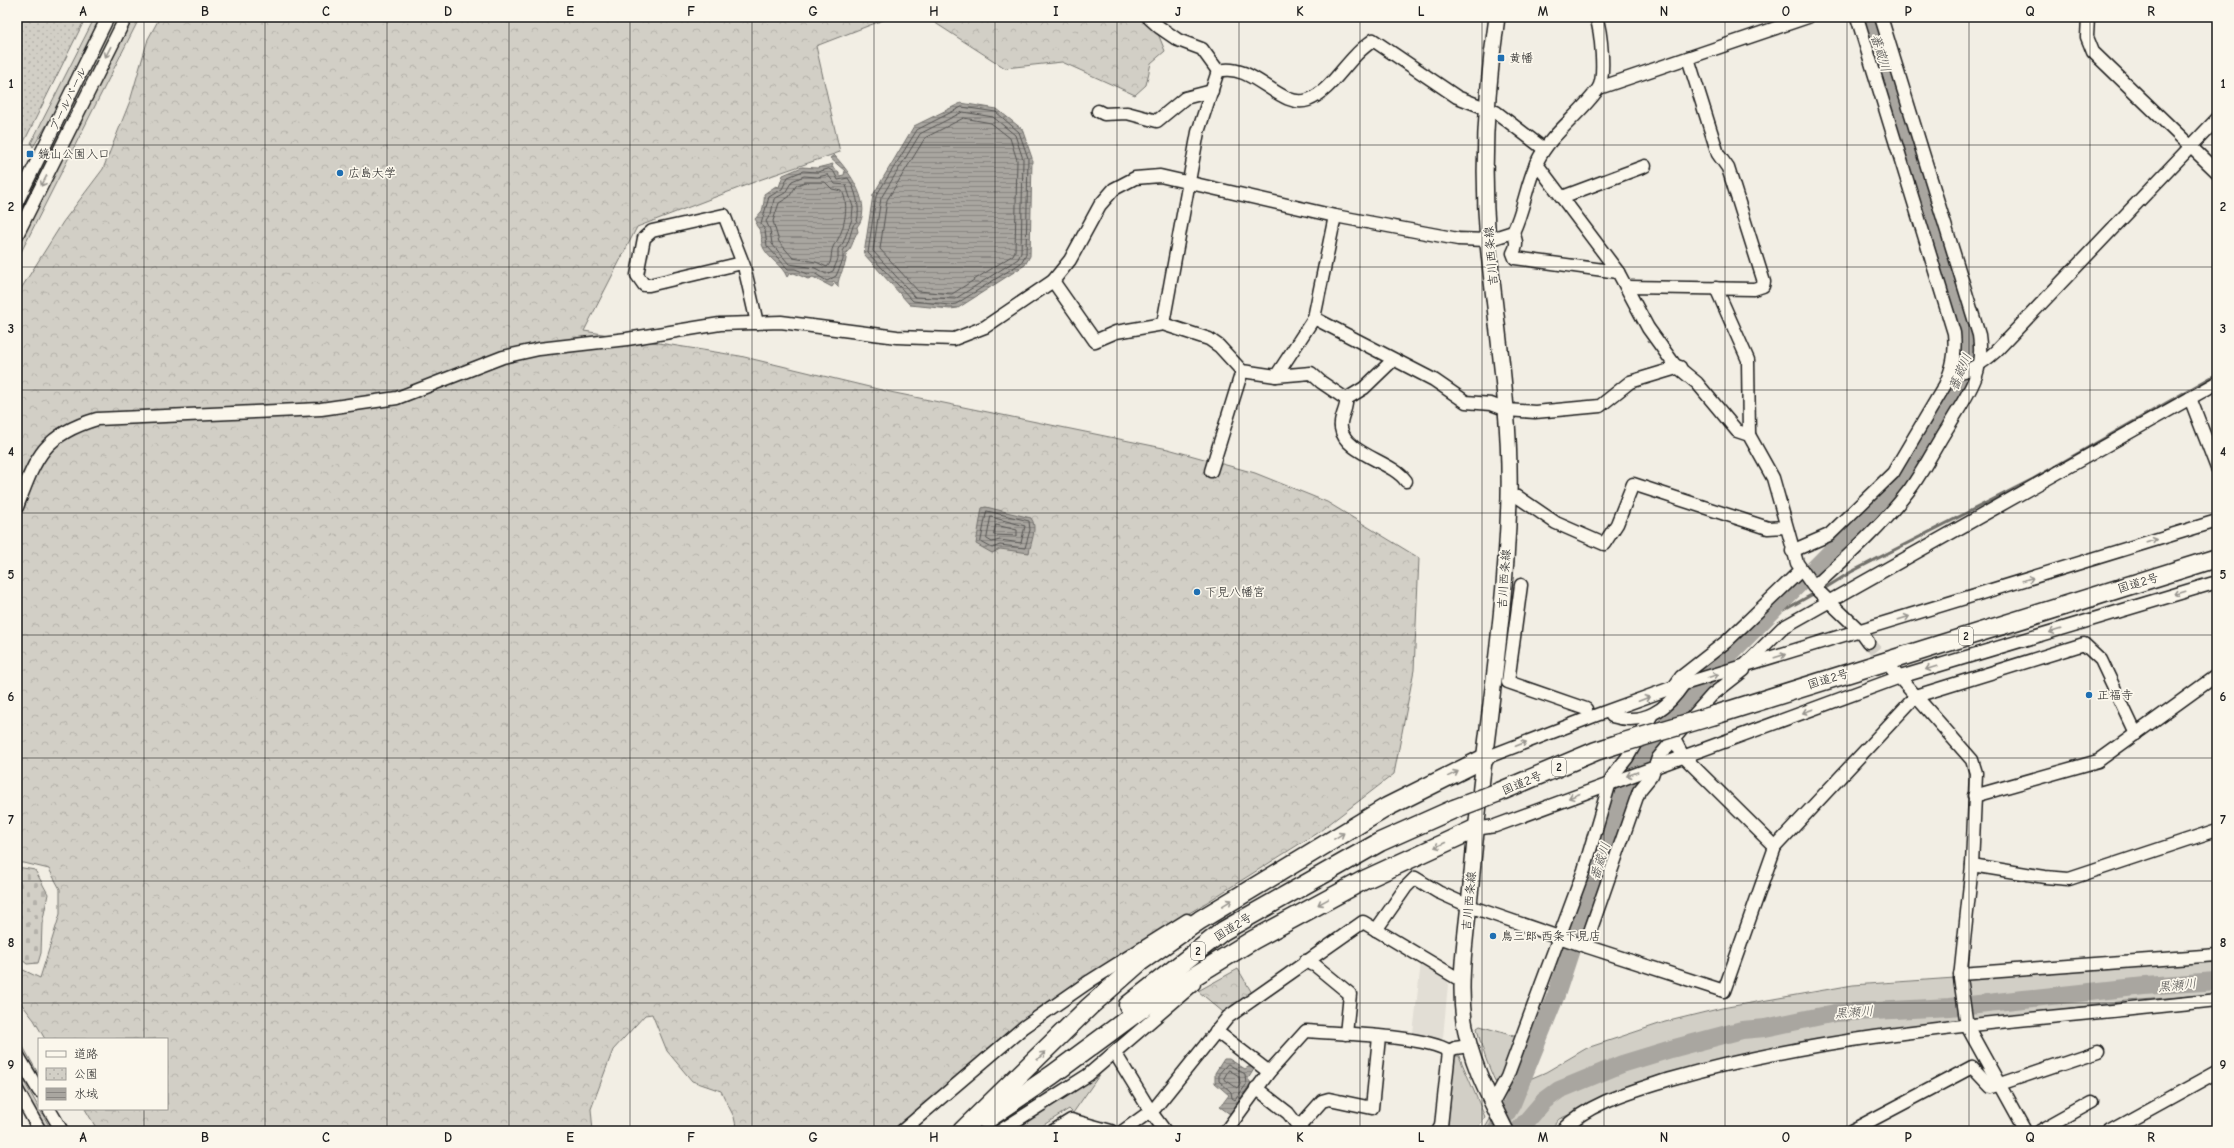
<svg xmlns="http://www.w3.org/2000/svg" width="2234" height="1148" font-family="'Comic Neue','Klee One',sans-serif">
  <defs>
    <pattern id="forest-crowns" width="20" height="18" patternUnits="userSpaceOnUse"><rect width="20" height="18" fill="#d2cfc6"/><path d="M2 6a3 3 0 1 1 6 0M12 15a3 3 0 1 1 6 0" fill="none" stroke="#b4b1aa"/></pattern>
    <pattern id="cemetery-stones" width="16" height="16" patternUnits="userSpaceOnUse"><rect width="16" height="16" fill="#d2cfc6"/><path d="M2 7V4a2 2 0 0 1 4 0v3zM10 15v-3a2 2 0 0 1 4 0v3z" fill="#b4b1aa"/></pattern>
    <pattern id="park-dots" width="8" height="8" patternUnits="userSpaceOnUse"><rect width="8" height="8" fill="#d2cfc6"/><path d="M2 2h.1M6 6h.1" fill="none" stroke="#b4b1aa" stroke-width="1.8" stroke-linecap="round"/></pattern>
    <pattern id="water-rules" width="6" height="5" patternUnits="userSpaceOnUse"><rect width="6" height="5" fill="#a9a6a0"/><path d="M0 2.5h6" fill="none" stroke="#898682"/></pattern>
  </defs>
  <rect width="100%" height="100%" fill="#f2eee4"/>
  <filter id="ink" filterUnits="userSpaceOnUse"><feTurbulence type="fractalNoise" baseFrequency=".025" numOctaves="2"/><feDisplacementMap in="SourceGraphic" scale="8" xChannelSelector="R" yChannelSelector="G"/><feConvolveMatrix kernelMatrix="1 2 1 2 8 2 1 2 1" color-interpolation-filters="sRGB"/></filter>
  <g filter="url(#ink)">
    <polygon fill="#e2ded5" points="1421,962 1449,974 1443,1037 1440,1040 1415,1037 1413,1034"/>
    <g fill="#d2cfc6" stroke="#777671">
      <polygon points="95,17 100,17 62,100 33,147 31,143"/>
      <polygon points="113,17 120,17 38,184 18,214"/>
      <polygon points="133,17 140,17 17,260 17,250 22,237"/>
      <polygon points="2217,960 2217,994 2127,1001 1857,1035 1641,1085 1559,1119 1549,1131 1483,1131 1509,1088 1546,1072 1587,1048 1665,1022 1722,1008 1853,985"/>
      <path d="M1480,1026L1517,1037L1504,1074L1497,1083H1496C1488,1066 1481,1047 1477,1028Z"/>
      <polygon points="17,1036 39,1075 39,1085 17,1046"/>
      <polygon points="1456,1056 1459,1056 1485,1117 1475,1131 1447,1131 1452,1059"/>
      <path d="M17,1069L52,1131H46C35,1113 17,1091 17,1069Z"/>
      <polygon points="1098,1072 1100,1074 1073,1113 1069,1109 1034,1131 1004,1131"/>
    </g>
    <g fill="url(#forest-crowns)" stroke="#777671">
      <polygon points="160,17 891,17 816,46 840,152 762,179 637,227 584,331 740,356 890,392 1168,449 1255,473 1327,502 1419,558 1414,670 1394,774 1320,831 1196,909 1118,955 1059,999 1004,1046 891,1131 737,1131 734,1117 721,1091 692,1081 667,1051 652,1014 645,1015 613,1050 591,1109 593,1131 98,1131 85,1109 167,1109 167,1039 45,1039 34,1020 17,998 17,967 40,978 60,914 60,889 49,869 24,863 17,863 17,295 63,222 103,169 130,101 148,39"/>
      <polygon points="926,17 1141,17 1159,36 1165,51 1151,63 1146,85 1135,95 1062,62 1005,68"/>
      <polygon points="1238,969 1252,993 1223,1012 1198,991"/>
    </g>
    <polygon fill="url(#cemetery-stones)" stroke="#777671" points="17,867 35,870 48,894 42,924 41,953 38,963 27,964 17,956"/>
    <polygon fill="url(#park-dots)" stroke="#777671" points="17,17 86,17 17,156"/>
    <g fill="url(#water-rules)" stroke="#716f6b">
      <polygon points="961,103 997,109 1022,129 1032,158 1030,256 1025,265 958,308 950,309 910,305 864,254 873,195 914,126"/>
      <path d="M834,155C850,172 874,206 857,227L858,232C852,238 854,247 846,253C848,266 837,275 838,287L834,281L832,282L834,284L832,287L813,277L808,279L794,273L789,274L787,277C782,265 771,261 764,249C758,238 766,237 756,225L757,222L755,219L762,211C763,208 765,198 764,194L776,186L779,187L783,175L802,167L817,168L833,164L832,167L839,172V176L844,175L845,171L830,158Z"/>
      <path d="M986,507L1031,518C1038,527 1031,542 1029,553L1000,549L992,553L976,544L982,508Z"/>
      <polygon points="1224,1059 1229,1059 1245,1069 1250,1066 1254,1069 1248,1079 1251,1083 1230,1114 1220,1107 1229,1095 1215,1083 1215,1073"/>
    </g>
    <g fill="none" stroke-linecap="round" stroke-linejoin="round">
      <g stroke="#545351" stroke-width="1">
        <polygon points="962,107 996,112 1019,132 1028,158 1026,254 1021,263 956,304 949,305 913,301 868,253 876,196 917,130"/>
        <polygon points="963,112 993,117 1015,135 1023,159 1021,253 1018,259 955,299 915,297 873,251 881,198 920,134"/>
        <polygon points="964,118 991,123 1010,138 1017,160 1015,251 1013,255 952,294 918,291 880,249 887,200 925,138"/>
        <path d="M829,169L834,172L838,180L848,178C855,188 861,208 857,221C855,224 854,223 853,226C850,235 849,243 843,251V260L836,276L827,281L814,273L808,274L795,269H788L767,246L765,230L761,224L769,197L782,189L788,177L803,171L817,172Z"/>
        <polygon points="828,175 835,184 846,185 853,207 852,219 843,243 838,249 838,259 833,271 826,274 815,268 789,264 772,244 770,230 766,221 771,214 774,199 785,193 792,181 804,176 817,177"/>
        <path d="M805,182H825L832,189L842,191C849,204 845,226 838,239C837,242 834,244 833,247C830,254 833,261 827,267L816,262L793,258L779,242L773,221L779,203L789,197L796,186Z"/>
        <polygon points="987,511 1029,521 1030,530 1025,548 1000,545 992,548 981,542"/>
        <polygon points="991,517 1025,526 1021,543 1000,540 992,542 987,539"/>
        <polygon points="996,525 1017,530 1017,536 994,535"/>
        <polygon points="1228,1064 1245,1074 1246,1085 1235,1100 1232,1098 1231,1092 1219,1081 1219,1074"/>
        <polygon points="1229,1070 1239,1076 1240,1084 1237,1088 1224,1079"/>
      </g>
      <g stroke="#716f6b" stroke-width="3">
        <polyline points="1822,590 1851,572 2033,479 2217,374"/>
        <polyline points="1759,624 1815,593"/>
      </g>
      <g stroke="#a9a6a0" stroke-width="18">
        <polyline points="1496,1131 1512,1104 1556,995 1626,783 1644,754 1676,712 1707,677 1893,489 1904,474 1956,385 1968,358 1971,339 1949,274 1870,17"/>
        <polyline points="1518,1131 1544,1101 1559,1090 1622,1064 1671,1049 1742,1030 1765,1028 1835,1013 1950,1007 2145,986 2217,981"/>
      </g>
      <polyline stroke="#d2cec6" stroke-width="12" stroke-dasharray="12 6" stroke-linecap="butt" points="1868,642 1890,667"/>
      <g stroke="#1c1c1c" stroke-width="15">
        <g id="minor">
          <polyline points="1148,17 1159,27 1178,40 1202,49 1218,71"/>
          <polyline points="2088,17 2087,37 2093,52 2217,172"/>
          <polyline points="1599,88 1808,17"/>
          <polyline points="1098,111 1104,114 1127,113 1157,121 1185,98 1212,91"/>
          <polyline points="1536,163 1618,272 1648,328 1674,364 1697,383 1737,431 1749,435 1773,478 1797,563 1813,586 1860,631 1868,642"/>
          <polyline points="1562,197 1645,166"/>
          <polyline points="17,202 108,17"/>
          <path d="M1513,232C1516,240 1518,245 1513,253L1515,258L1618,272"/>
          <polyline points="17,235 126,17"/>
          <polyline points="742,263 649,285 644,285 637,275 644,238 652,231 724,215 744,266 757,323"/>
          <polyline points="1053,281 1095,341 1116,332 1163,324 1209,339 1219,346 1242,371 1276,376 1311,373 1321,382 1346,399 1364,388 1393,360"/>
          <polyline points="1627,287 1754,289 1763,286 1764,282 1728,168 1718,154 1688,58"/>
          <polyline points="1716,288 1748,360 1749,435"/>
          <polyline points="1314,318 1434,380 1466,402 1491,404 1507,410 1535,412 1600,406 1630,382 1680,367"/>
          <path d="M1163,324L1198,132L1218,71C1253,61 1280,110 1308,100C1327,93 1341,70 1355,56C1360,50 1367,45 1373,40L1457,97L1496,112L1544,149"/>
          <path d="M1952,371C1967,375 1985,361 1996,351L2217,119"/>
          <polyline points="1276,376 1314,318 1335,216"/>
          <polyline points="2190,398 2217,468"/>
          <path d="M1346,399C1348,408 1339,418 1341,428C1345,454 1392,461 1406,481"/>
          <polyline points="1211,471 1242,371"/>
          <polyline points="1509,498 1518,497 1556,523 1604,544 1617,524 1633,484 1768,528 1786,527"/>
          <path d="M17,507C36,457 43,435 97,419L321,409L397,398L503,357L539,349L627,339L720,324L781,322L897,337L954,339L985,327L1053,281L1070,260L1100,205L1114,189L1135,178L1160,176L1335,216L1458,239L1488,240L1513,232C1524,210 1526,185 1537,162C1550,134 1580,115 1598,89C1606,77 1601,31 1596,17"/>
          <path d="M1792,551L1829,535L1893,473L1945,385C1953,367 1956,353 1954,333L1857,17"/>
          <polyline points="1521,585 1508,682 1586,709"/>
          <path d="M1814,587C1847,557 1882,526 1910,489C1924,470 1935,447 1948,427C1967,394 1985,375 1979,335L1881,17"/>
          <polyline points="1743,667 1782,628 2217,383"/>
          <polyline points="1891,668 1972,760 1976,773 1972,865 1960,978 1967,1026 2025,1131"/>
          <polyline points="1674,687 1681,677 1727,641 1801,570"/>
          <path d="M1612,716C1644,726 1666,710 1683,685"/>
          <polyline points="1669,735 1674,739 1683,756 1775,847"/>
          <polyline points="1485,758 1594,716 1674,687 2217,521"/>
          <polyline points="1974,796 2098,761 2217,675"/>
          <polyline points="1475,829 1495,826 1900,677 2217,582"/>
          <polyline points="1972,865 2045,877 2069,879 2217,830"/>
          <polyline points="1376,930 1406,887 1415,878 1438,892 1469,906 1585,946 1724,991 1775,847 1916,696 2084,644 2101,660 2136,734"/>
          <polyline points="1585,946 1639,791 1652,775 1658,758 1694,715 1712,695 1744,670"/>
          <polyline points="1305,961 1316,966 1350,994 1346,1034"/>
          <polyline points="1960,974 2217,955"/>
          <polyline points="1216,1031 1269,1072"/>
          <polyline points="1115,1053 1151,1112 1165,1131"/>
          <polyline points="17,1054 39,1091"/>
          <polyline points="1256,1088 1288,1113 1302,1131"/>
          <polyline points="17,1090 40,1131"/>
          <polyline points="1492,1105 1507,1077 1584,870 1610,782 1614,774 1627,758 1651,716"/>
          <polyline points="49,1109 62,1131"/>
          <polyline points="1299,1127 1322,1101 1329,1099 1372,1108 1379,1037"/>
          <polyline points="902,1131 1024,1027 1090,981 1187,920"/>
          <polyline points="1000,1131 1088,1075 1194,984"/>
          <polyline points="1053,1131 1071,1120 1111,1131"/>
          <polyline points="1123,1131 1155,1108 1228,1017 1363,922 1462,981"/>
          <path d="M1226,1131L1269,1072L1306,1031C1340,1034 1423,1035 1449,1051"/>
          <polyline points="1438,1131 1441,1126 1449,1051 1455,1048 1469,1046"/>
          <path d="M1561,1131C1589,1102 1633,1091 1670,1079C1847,1028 2035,1021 2217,1000"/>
          <polyline points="1851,1131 1972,1067 1991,1087 2098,1051"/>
          <polyline points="2040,1131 2092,1102"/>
          <polyline points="2110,1131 2217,1072"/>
        </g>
      </g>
      <g stroke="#1c1c1c" stroke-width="18">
        <path id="major" d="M1497,17C1486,91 1482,169 1488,243C1496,327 1511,411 1509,497C1506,627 1481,755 1471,885C1467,930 1458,976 1464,1021C1470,1061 1488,1095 1506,1131"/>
      </g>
      <g stroke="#1c1c1c" stroke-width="21">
        <g id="highway">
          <polyline points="1715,715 2217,558"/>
          <polyline points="1499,792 1596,751 1621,743"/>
          <polyline points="1128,1005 1223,931 1380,842 1454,809"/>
          <polyline points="986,1120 1052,1075 1144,1007 1253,940 1364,880 1475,829"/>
          <polyline points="962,1131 1089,1007 1140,962 1200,920 1387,807 1485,758"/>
        </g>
      </g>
      <use href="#minor" stroke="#fbf7ec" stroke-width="12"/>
      <use href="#major" stroke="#fbf7ec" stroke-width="15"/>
      <use href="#highway" stroke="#fbf7ec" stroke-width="18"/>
      <g stroke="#1c1c1c" stroke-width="21" stroke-linecap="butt">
        <g id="highway-bridge">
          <polyline points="1621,743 1715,715"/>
          <polyline points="1454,809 1499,792"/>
        </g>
      </g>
      <use href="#highway-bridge" stroke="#fbf7ec" stroke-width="18"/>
    </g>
    <defs><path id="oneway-shaft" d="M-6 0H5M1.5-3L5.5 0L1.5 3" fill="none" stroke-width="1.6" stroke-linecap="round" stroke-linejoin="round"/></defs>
    <g stroke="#97948e">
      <use href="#oneway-shaft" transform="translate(108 52) rotate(117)"/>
      <use href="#oneway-shaft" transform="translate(44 181) rotate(117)"/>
      <use href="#oneway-shaft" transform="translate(2152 541) rotate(-17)"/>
      <use href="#oneway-shaft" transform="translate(2028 579) rotate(-17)"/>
      <use href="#oneway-shaft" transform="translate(2180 593) rotate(163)"/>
      <use href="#oneway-shaft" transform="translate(1904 618) rotate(-17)"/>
      <use href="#oneway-shaft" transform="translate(2055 631) rotate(163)"/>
      <use href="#oneway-shaft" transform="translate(1780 656) rotate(-17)"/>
      <use href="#oneway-shaft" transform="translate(1931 668) rotate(163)"/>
      <use href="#oneway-shaft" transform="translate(1713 676) rotate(-17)"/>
      <use href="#oneway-shaft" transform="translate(1644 699) rotate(-21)"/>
      <use href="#oneway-shaft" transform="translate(1808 711) rotate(160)"/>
      <use href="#oneway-shaft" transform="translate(1521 744) rotate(-21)"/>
      <use href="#oneway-shaft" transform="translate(1453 774) rotate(-26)"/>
      <use href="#oneway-shaft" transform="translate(1632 774) rotate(160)"/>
      <use href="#oneway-shaft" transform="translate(1574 796) rotate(159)"/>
      <use href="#oneway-shaft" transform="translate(1339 836) rotate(-31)"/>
      <use href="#oneway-shaft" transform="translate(1440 845) rotate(155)"/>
      <use href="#oneway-shaft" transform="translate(1323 902) rotate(151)"/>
      <use href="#oneway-shaft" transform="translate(1227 903) rotate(-32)"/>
      <use href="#oneway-shaft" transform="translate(1041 1056) rotate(-45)"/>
    </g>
  </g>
  <path fill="none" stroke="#1c1c1c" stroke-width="1" stroke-opacity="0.55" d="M144,17V1039M265,17V1131M387,17V1131M509,17V1131M630,17V1131M752,17V1131M874,17V1131M995,17V1131M1117,17V1131M1239,17V1131M1360,17V1131M1482,17V1131M1604,17V1131M1725,17V1131M1847,17V1131M1969,17V1131M2090,17V1131M17,145H2217M17,267H2217M17,390H2217M17,513H2217M17,635H2217M17,758H2217M17,881H2217M17,1003H2217M144,1109V1131"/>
  <g fill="#1f6fb2" stroke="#fbf7ec" stroke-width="1.5">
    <rect x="1497" y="54" width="8" height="8" rx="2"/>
    <rect x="26" y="150" width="8" height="8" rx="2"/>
    <circle cx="340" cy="173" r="4"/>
    <circle cx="1197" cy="592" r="4"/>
    <circle cx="2089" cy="695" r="4"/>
    <circle cx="1493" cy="936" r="4"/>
  </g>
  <g text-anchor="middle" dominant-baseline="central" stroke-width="3.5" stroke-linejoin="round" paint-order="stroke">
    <g fill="#fbf7ec" stroke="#5f5e5a" stroke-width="1">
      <rect x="1959" y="627" width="14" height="18" rx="3"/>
      <rect x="1552" y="758" width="14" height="18" rx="3"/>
      <rect x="1191" y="942" width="14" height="18" rx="3"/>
    </g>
    <g font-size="11" font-weight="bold" fill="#1c1c1c">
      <text x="1966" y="636">2</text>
      <text x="1559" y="767">2</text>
      <text x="1198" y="951">2</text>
    </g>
    <g font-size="12" fill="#1c1c1c" stroke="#fbf7ec" text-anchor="start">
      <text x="1509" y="58">黄幡</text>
      <text x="38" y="154">鏡山公園入口</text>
      <text x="348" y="173">広島大学</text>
      <text x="1205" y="592">下見八幡宮</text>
      <text x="2097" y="695">正福寺</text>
      <text x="1501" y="936">鳥三郎 西条下見店</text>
    </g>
    <g font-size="12" fill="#1c1c1c" stroke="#fbf7ec">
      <text transform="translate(68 99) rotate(-64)">ブールバール</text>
      <text transform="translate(1491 256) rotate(-95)">吉川西条線</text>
      <text transform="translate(1504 579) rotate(-86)">吉川西条線</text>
      <text transform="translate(2138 583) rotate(-17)">国道2号</text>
      <text transform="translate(1828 679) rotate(-17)">国道2号</text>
      <text transform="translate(1522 783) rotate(-23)">国道2号</text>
      <text transform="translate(1469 901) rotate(-85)">吉川西条線</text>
      <text transform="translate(1233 927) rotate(-32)">国道2号</text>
    </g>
    <g font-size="13" font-style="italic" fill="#545351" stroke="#fbf7ec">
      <text transform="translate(1881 53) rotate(73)">蕃蔵川</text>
      <text transform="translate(1960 372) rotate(-67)">蕃蔵川</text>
      <text transform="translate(1600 861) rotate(-72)">番蔵川</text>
      <text transform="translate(2177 985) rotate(-6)">黒瀬川</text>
      <text transform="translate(1854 1012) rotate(-4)">黒瀬川</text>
    </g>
  </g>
  <rect width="2234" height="1148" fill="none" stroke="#fbf7ec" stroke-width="44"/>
  <rect x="38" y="1038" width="130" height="72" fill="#fbf7ec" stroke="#a29f99"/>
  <rect x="46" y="1051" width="20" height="6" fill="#fbf7ec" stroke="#a29f99"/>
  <text x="74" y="1058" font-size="12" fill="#1c1c1c">道路</text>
  <rect x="46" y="1068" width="20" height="12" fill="url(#park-dots)" stroke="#a29f99"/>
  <text x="74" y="1078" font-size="12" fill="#1c1c1c">公園</text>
  <rect x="46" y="1088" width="20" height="12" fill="url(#water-rules)" stroke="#a29f99"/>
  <text x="74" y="1098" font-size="12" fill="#1c1c1c">水域</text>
  <rect x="22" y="22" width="2190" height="1104" fill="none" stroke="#1c1c1c" stroke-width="1.5"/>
  <g font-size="13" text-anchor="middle" font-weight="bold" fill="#1c1c1c">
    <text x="83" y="16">A</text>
    <text x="205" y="16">B</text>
    <text x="326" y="16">C</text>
    <text x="448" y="16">D</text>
    <text x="570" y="16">E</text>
    <text x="691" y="16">F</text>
    <text x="813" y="16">G</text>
    <text x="934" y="16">H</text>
    <text x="1056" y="16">I</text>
    <text x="1178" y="16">J</text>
    <text x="1300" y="16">K</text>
    <text x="1421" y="16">L</text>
    <text x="1543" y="16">M</text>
    <text x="1664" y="16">N</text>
    <text x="1786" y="16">O</text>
    <text x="1908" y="16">P</text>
    <text x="2030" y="16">Q</text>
    <text x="2151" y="16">R</text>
    <text x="11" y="88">1</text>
    <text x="2223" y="88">1</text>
    <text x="11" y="211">2</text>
    <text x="2223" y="211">2</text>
    <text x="11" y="333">3</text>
    <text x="2223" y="333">3</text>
    <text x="11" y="456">4</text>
    <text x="2223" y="456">4</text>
    <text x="11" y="579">5</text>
    <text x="2223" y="579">5</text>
    <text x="11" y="701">6</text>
    <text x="2223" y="701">6</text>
    <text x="11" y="824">7</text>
    <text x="2223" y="824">7</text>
    <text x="11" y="947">8</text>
    <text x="2223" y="947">8</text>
    <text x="11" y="1069">9</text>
    <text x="2223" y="1069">9</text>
    <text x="83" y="1142">A</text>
    <text x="205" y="1142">B</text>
    <text x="326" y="1142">C</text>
    <text x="448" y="1142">D</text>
    <text x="570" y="1142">E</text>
    <text x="691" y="1142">F</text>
    <text x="813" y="1142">G</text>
    <text x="934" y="1142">H</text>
    <text x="1056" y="1142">I</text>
    <text x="1178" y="1142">J</text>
    <text x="1300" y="1142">K</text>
    <text x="1421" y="1142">L</text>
    <text x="1543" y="1142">M</text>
    <text x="1664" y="1142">N</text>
    <text x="1786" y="1142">O</text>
    <text x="1908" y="1142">P</text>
    <text x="2030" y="1142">Q</text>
    <text x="2151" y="1142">R</text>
  </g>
</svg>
